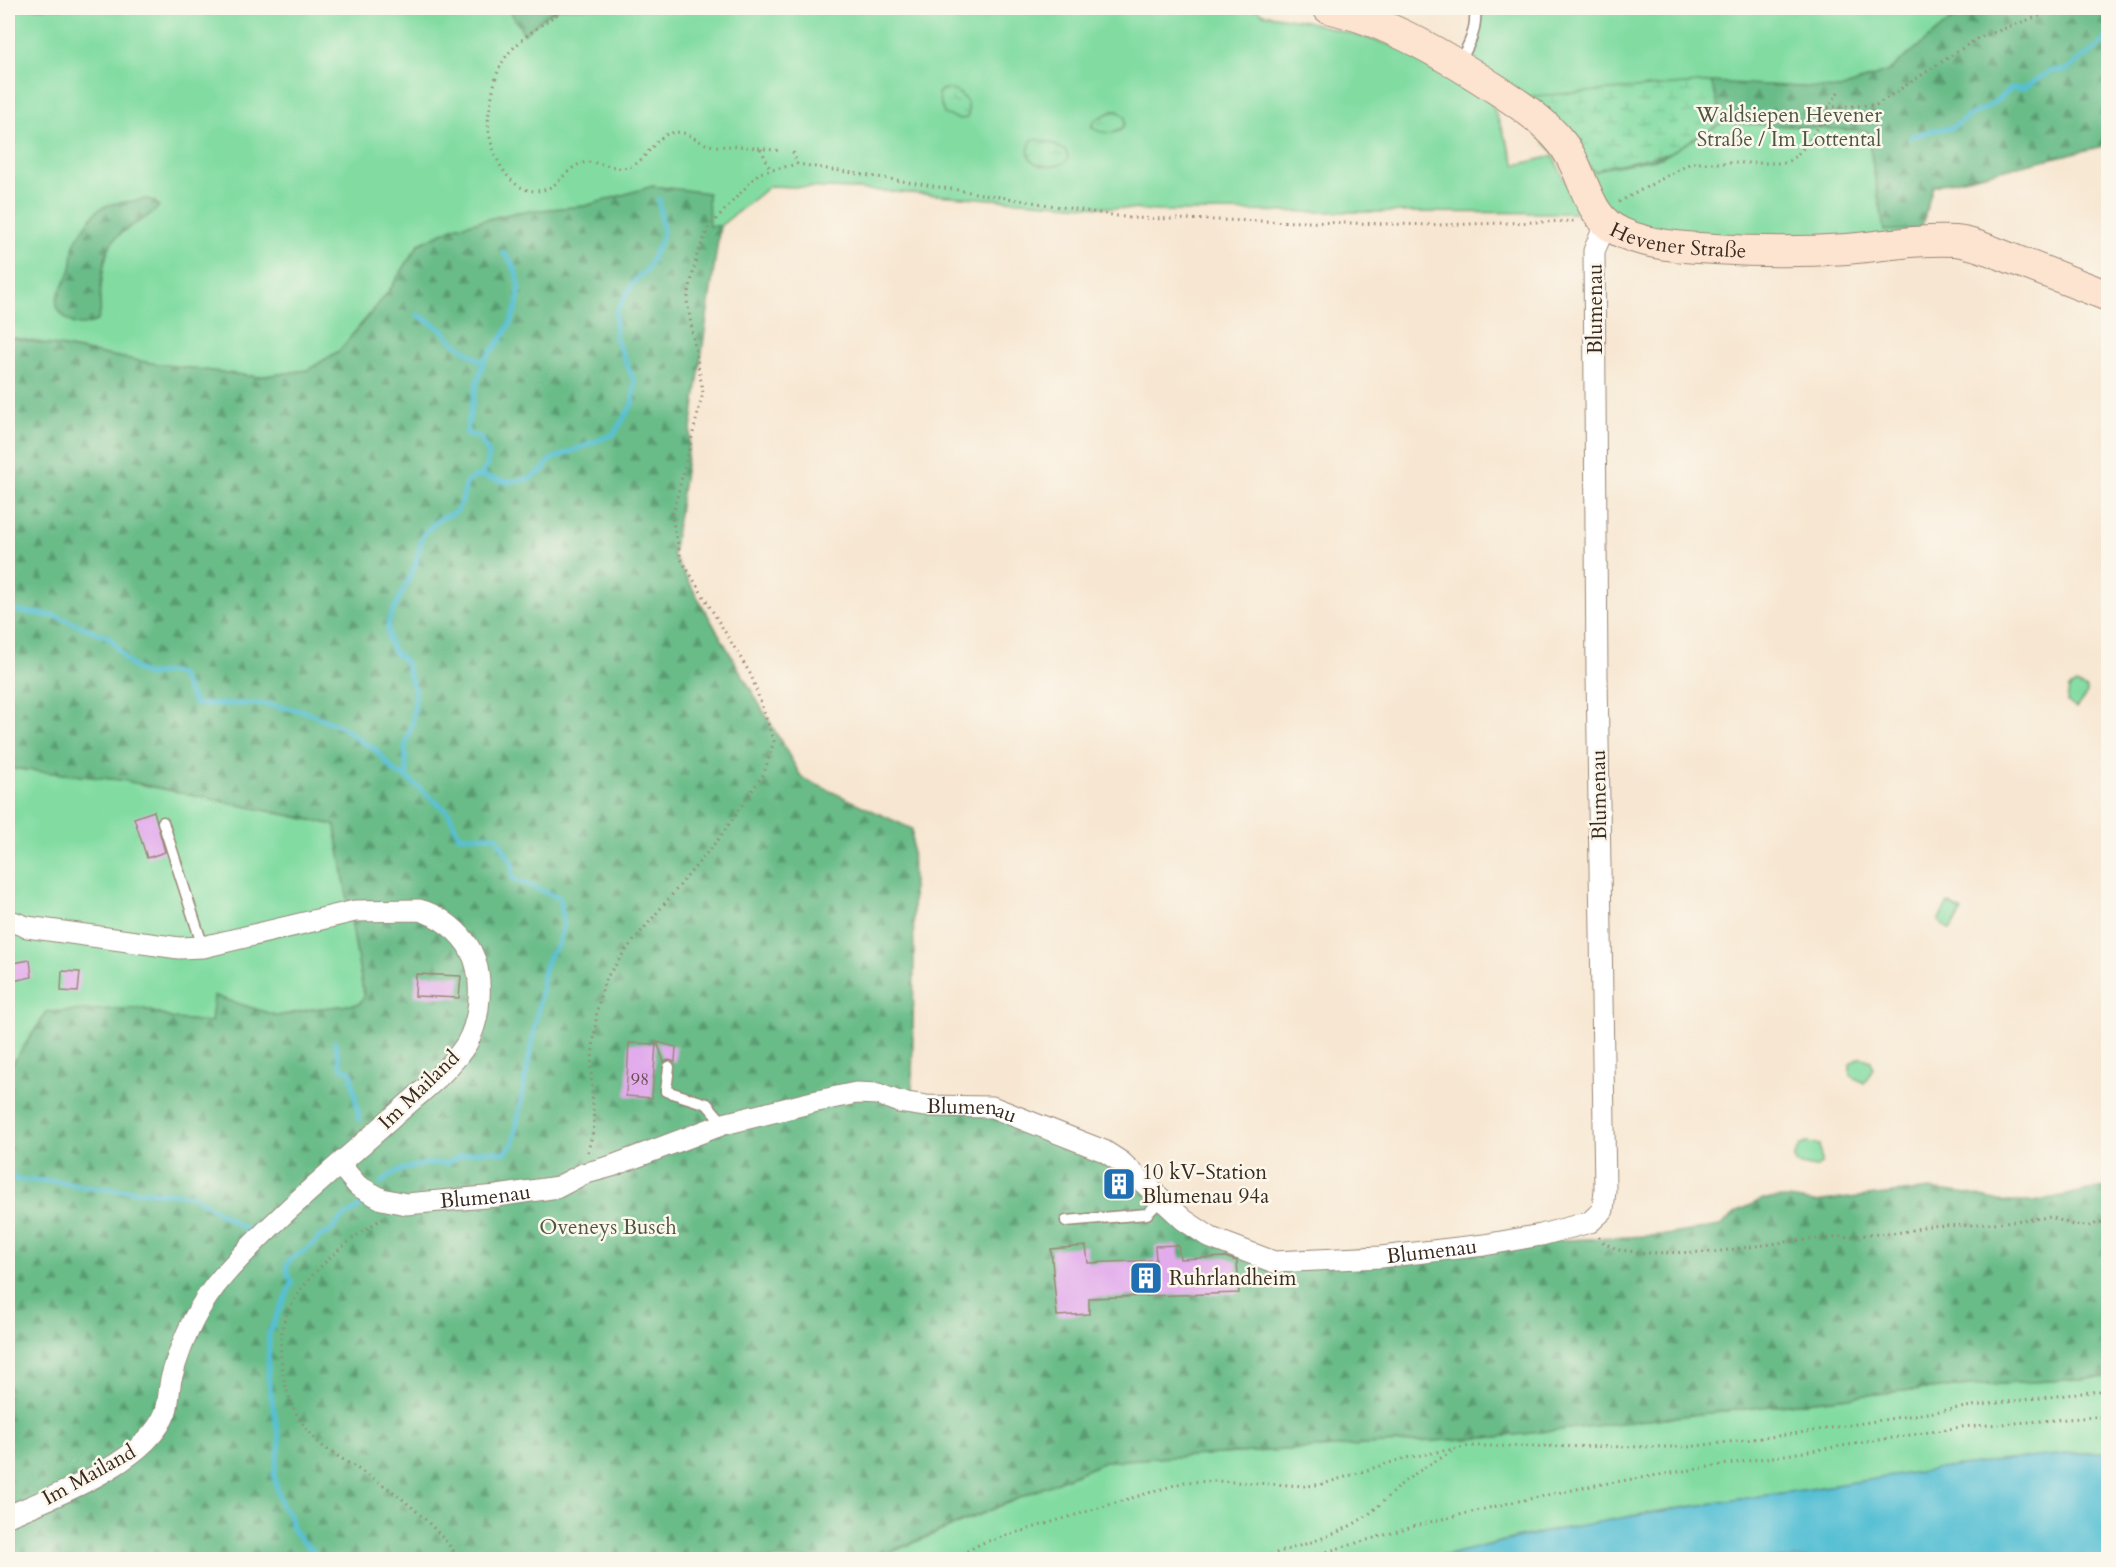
<svg xmlns="http://www.w3.org/2000/svg" width="2116" height="1567" font-family="Cardo,serif">
  <defs>
    <pattern id="forest-firs" width="22" height="20" patternUnits="userSpaceOnUse" patternTransform="scale(1.5)"><rect width="22" height="20" fill="#69bc88"/><path d="M5 1l3.5 6h-7zM16 11l3.5 6h-7z" fill="#58996f"/></pattern>
    <pattern id="wetland-marsh" width="20" height="14" patternUnits="userSpaceOnUse" patternTransform="scale(1.5)"><rect width="20" height="14" fill="#82dca2"/><path d="M1 5h8M5 5V1M11 12h8M15 12V8" fill="none" stroke="#71bd8b"/></pattern>
  </defs>
  <rect width="100%" height="100%" fill="#fbf7ec"/>
  <filter id="ink" filterUnits="userSpaceOnUse"><feTurbulence type="fractalNoise" baseFrequency=".0167" numOctaves="2"/><feDisplacementMap in="SourceGraphic" scale="12" xChannelSelector="R" yChannelSelector="G"/><feConvolveMatrix kernelMatrix="1 2 1 2 8 2 1 2 1" color-interpolation-filters="sRGB"/></filter>
  <filter id="wash" filterUnits="userSpaceOnUse"><feTurbulence type="fractalNoise" baseFrequency=".008" numOctaves="4" result="noise"/><feDisplacementMap in="SourceGraphic" scale="24" xChannelSelector="R" yChannelSelector="G"/><feGaussianBlur stdDeviation="1.35" result="paint"/><feColorMatrix in="noise" values="0 0 0 0 0 0 0 0 0 0 0 0 0 0 0 0 0 1.4 0 .05"/><feComposite in="paint" operator="in"/></filter>
  <g filter="url(#wash)">
    <rect width="100%" height="100%" fill="#f7e7d2"/>
    <g fill="#82dca2" stroke="#5e8360" stroke-width="1.5">
      <polygon points="8,8 1255,8 1263,14 1306,21 1398,47 1489,97 1516,165 1553,156 1581,213 1157,211 854,189 770,186 720,226 709,227 653,186 585,206 518,212 455,227 419,244 389,291 339,351 308,370 258,377 151,363 8,337"/>
      <polygon points="1477,8 2108,8 1942,167 1908,236 1736,246 1615,220 1469,59"/>
      <polygon points="2076,684 2087,689 2087,693 2076,708 2067,702 2069,688"/>
      <polygon points="8,768 121,780 335,825 364,996 360,1004 312,1009 278,1016 215,996 211,1022 174,1019 141,1008 47,1012 13,1063 8,1064"/>
      <polygon points="1948,903 1962,911 1950,930 1938,921"/>
      <polygon points="1858,1058 1863,1058 1871,1061 1873,1068 1864,1083 1850,1075 1850,1064"/>
      <polygon points="1807,1143 1820,1145 1821,1164 1815,1168 1797,1164 1794,1158 1801,1145"/>
      <polygon points="2108,1377 2108,1452 2075,1453 1930,1471 1653,1512 1519,1537 1433,1559 873,1560 1107,1461 1496,1437 1911,1390"/>
    </g>
    <g fill="url(#forest-firs)" stroke="#527353" stroke-width="1.5">
      <polygon points="508,8 560,8 548,14 524,34"/>
      <polygon points="1966,8 2108,8 2108,145 1933,186 1921,229 1884,231 1867,131 1723,122 1661,158 1603,168 1595,172 1711,82 1840,89 1888,71"/>
      <polygon points="653,186 708,193 709,226 720,226 673,555 802,778 912,829 914,962 912,1094 992,1107 1130,1155 1197,1219 1273,1255 1665,1235 1720,1226 1740,1210 1763,1199 1788,1198 1814,1202 1929,1189 1969,1194 2004,1202 2034,1202 2108,1186 2108,1377 1911,1390 1496,1437 1107,1461 873,1559 8,1559 8,1064 13,1063 47,1012 141,1008 174,1019 211,1022 214,996 278,1016 312,1009 359,1004 364,996 335,825 121,780 8,768 8,337 151,363 258,377 308,370 339,351 389,291 419,244 455,227 518,212 585,206"/>
      <path d="M146,199L154,201L159,206C146,223 123,225 111,244C104,256 101,284 100,299C100,308 102,312 97,321C86,325 78,328 68,320C43,301 66,288 71,268C73,261 72,252 74,245C75,240 93,215 97,211C109,201 132,202 146,199Z"/>
    </g>
    <g fill="url(#wetland-marsh)" stroke="#5e8360" stroke-width="1.5">
      <polygon points="1711,82 1723,122 1669,153 1603,168 1595,172 1522,97"/>
      <path d="M945,89C960,90 973,102 967,118L958,119L944,114L938,94L941,90Z"/>
      <path d="M1113,111H1118L1125,117C1127,137 1103,135 1091,127L1096,119Z"/>
      <path d="M1036,139L1051,143L1066,151L1068,158C1060,173 1016,169 1032,140Z"/>
    </g>
    <path fill="#57c0d4" stroke="#497579" stroke-width="1.5" d="M2108,1452V1559H1433C1554,1526 1678,1508 1802,1490C1904,1475 2006,1456 2108,1452Z"/>
    <g fill="none" stroke-linecap="round" stroke-linejoin="round">
      <g stroke="#57c0d4" stroke-width="5">
        <polyline points="1911,137 1933,130 1952,128 1970,115 1987,108 2011,89 2024,88 2052,70 2065,71 2103,43 2108,36"/>
        <polyline points="418,315 443,330 451,340 483,363"/>
        <path d="M481,476L487,466L489,454L479,437L466,434C471,412 475,382 484,362C489,351 498,345 503,336C521,307 527,277 503,252"/>
        <path d="M8,610L56,616L110,638L131,666L147,675L173,672L180,675L195,704H265L303,711L342,727L356,738L376,750L395,772L407,778L449,813L459,836H496L512,863L513,879L560,898L564,926L558,945L549,956L543,973L542,989L513,1145L505,1153C485,1149 463,1151 447,1164C425,1162 397,1167 381,1183"/>
        <polyline points="407,778 405,747 412,724 416,695 405,661 393,651 388,638 388,622 415,566 423,535 438,520 457,511 462,501 466,484 472,478 481,476 507,482 529,479 542,471 550,460 614,434 632,405 635,383 615,337 616,312 636,279 647,270 663,235 659,199"/>
        <polyline points="335,1042 341,1067 351,1072 359,1120"/>
        <polyline points="8,1173 17,1180 55,1181 91,1188 192,1195 248,1231"/>
        <path d="M323,1560L307,1546L292,1529L289,1514L282,1507L274,1476L280,1444L268,1377L269,1333L292,1283L287,1272V1263C297,1252 311,1251 319,1237L330,1232L340,1220L362,1205"/>
      </g>
    </g>
    <g id="blocks">
      <g fill="#e2abec">
        <polygon points="154,811 165,852 147,858 134,818"/>
        <polygon points="30,960 32,977 8,982 8,964"/>
        <polygon points="62,971 80,972 78,992 61,991"/>
        <polygon points="416,974 461,976 459,998 415,996"/>
        <polygon points="657,1042 676,1047 675,1062 669,1060 664,1062"/>
        <polygon points="629,1043 656,1044 652,1098 626,1096"/>
        <polygon points="1178,1245 1180,1259 1225,1257 1237,1261 1239,1293 1089,1298 1089,1314 1057,1316 1051,1249 1086,1246 1088,1263 1156,1260 1155,1246"/>
      </g>
    </g>
  </g>
  <g filter="url(#ink)">
    <use href="#blocks" fill-opacity="0" stroke="#998878" stroke-width="1.5"/>
    <g fill="none" stroke-linecap="round" stroke-linejoin="round">
      <g stroke="#998878" stroke-width="13">
        <g id="lane">
          <path d="M1458,63C1470,45 1477,29 1475,8"/>
          <polyline points="163,822 203,947"/>
          <polyline points="669,1067 666,1091 707,1104 724,1124"/>
          <polyline points="1066,1221 1147,1214 1162,1199"/>
        </g>
      </g>
      <g stroke="#998878" stroke-width="23">
        <g id="street">
          <path d="M8,920L27,927L179,948L203,947L355,911L419,910C440,915 462,933 471,951C484,976 481,1018 467,1043C449,1072 418,1094 393,1117C336,1168 275,1217 224,1275C198,1304 181,1342 171,1379C169,1389 169,1401 166,1411C148,1462 55,1496 8,1516"/>
          <path id="s1" d="M340,1165L358,1186L382,1199L406,1204L497,1196L558,1187L583,1174L612,1166L724,1124L813,1102L856,1093L878,1094L899,1102L926,1106L992,1107L1104,1151L1121,1162L1184,1220L1211,1238L1274,1262L1381,1257L1484,1245L1541,1235L1590,1222L1603,1210L1605,1190L1597,675L1594,251L1606,223"/>
        </g>
      </g>
      <g stroke="#998878" stroke-width="32">
        <g id="secondary">
          <path id="s2" d="M1328,8C1390,22 1449,58 1502,93C1523,107 1545,122 1561,142C1586,172 1584,217 1622,233C1652,246 1684,247 1715,249C1759,252 1803,252 1847,249C1883,246 1918,239 1955,241C1976,243 1996,253 2015,260C2046,272 2077,284 2108,296"/>
        </g>
      </g>
      <g stroke="#998878" stroke-width="3" stroke-dasharray="1.5 4.5" stroke-linecap="butt">
        <path d="M567,8C548,20 513,42 502,63C494,77 492,97 489,112C484,141 506,199 543,190C559,186 565,170 580,164C597,157 616,174 634,165C647,158 656,136 671,133C688,129 695,142 709,145C717,147 727,146 736,146C751,147 766,149 782,151"/>
        <polyline points="1828,107 1876,105 1978,38 2061,8"/>
        <polyline points="761,149 771,171"/>
        <polyline points="793,152 797,164"/>
        <path d="M1619,202L1691,163H1785C1809,152 1826,111 1840,89"/>
        <polyline points="588,1152 594,1126 591,1068 597,1010 605,980 625,951 721,836 764,773 774,741 751,675 681,559 672,517 703,393 687,301 697,255 709,227 759,173 797,164 1130,218 1436,225 1574,221"/>
        <path d="M383,1218C347,1240 300,1278 285,1319C279,1336 280,1356 283,1373C287,1399 298,1422 317,1441C323,1448 332,1452 339,1457C356,1468 373,1478 389,1489C417,1509 440,1533 461,1560"/>
        <polyline points="1599,1237 1604,1243 1619,1250 1647,1253 1714,1252 1792,1241 1904,1232 1927,1226 1975,1225 2051,1217 2073,1225 2088,1226 2108,1220"/>
        <polyline points="951,1560 982,1543 1185,1482 1216,1481 1307,1486 1323,1484 1405,1458 1470,1446 1688,1447 1786,1435 1972,1406 2108,1390"/>
        <path d="M1253,1560C1285,1550 1333,1538 1360,1520C1375,1511 1385,1499 1398,1487C1414,1473 1433,1462 1452,1452"/>
        <polyline points="1298,1560 1426,1523 1509,1503 1596,1485 1961,1427 2108,1416"/>
      </g>
      <use href="#lane" stroke="#fff" stroke-width="10"/>
      <use href="#street" stroke="#fff" stroke-width="21"/>
      <use href="#secondary" stroke="#fde4d1" stroke-width="30"/>
    </g>
  </g>
  <defs>
    <g id="building-square" transform="scale(1.725)"><rect x="-9" y="-9" width="18" height="18" rx="4" fill="#1f6fb2" stroke="#fbf7ec"/><path d="M-4-6H4V6H1V3H-1V6H-4ZM-2.5-4.3h1.7v1.8h-1.7ZM.8-4.3h1.7v1.8H.8ZM-2.5-1h1.7V.8h-1.7ZM.8-1h1.7V.8H.8Z" fill="#fff"/></g>
  </defs>
  <g fill-rule="evenodd">
    <use href="#building-square" x="1119" y="1184"/>
    <use href="#building-square" x="1146" y="1278"/>
  </g>
  <g text-anchor="middle" dominant-baseline="central" stroke-width="5" stroke-linejoin="round" paint-order="stroke">
    <g font-size="18" fill="#654a52">
      <text x="640" y="1079">98</text>
    </g>
    <g font-size="21" fill="#4d563f" stroke="#fbf7ec">
      <text x="1789" y="115">Waldsiepen Hevener<tspan x="1789" dy="24">Straße / Im Lottental</tspan></text>
      <text x="608" y="1227">Oveneys Busch</text>
    </g>
    <g font-size="21" fill="#3b2a1e" stroke="#fbf7ec">
      <text stroke="none"><textPath href="#s2" startOffset="441">Hevener Straße</textPath></text>
      <text transform="translate(1595 309) rotate(-90)">Blumenau</text>
      <text transform="translate(1599 795) rotate(-91)">Blumenau</text>
      <text transform="translate(419 1090) rotate(-44)">Im Mailand</text>
      <text stroke="none"><textPath href="#s1" startOffset="664">Blumenau</textPath></text>
      <text stroke="none"><textPath href="#s1" startOffset="159">Blumenau</textPath></text>
      <text stroke="none"><textPath href="#s1" startOffset="1168">Blumenau</textPath></text>
      <text transform="translate(89 1475) rotate(-29)">Im Mailand</text>
    </g>
    <g font-size="21" fill="#3b2a1e" stroke="#fbf7ec" text-anchor="start">
      <text x="1142" y="1172">10 kV-Station<tspan x="1142" dy="24">Blumenau 94a</tspan></text>
      <text x="1169" y="1278">Ruhrlandheim</text>
    </g>
  </g>
  <rect width="2116" height="1567" fill="none" stroke="#fbf7ec" stroke-width="30"/>
</svg>
